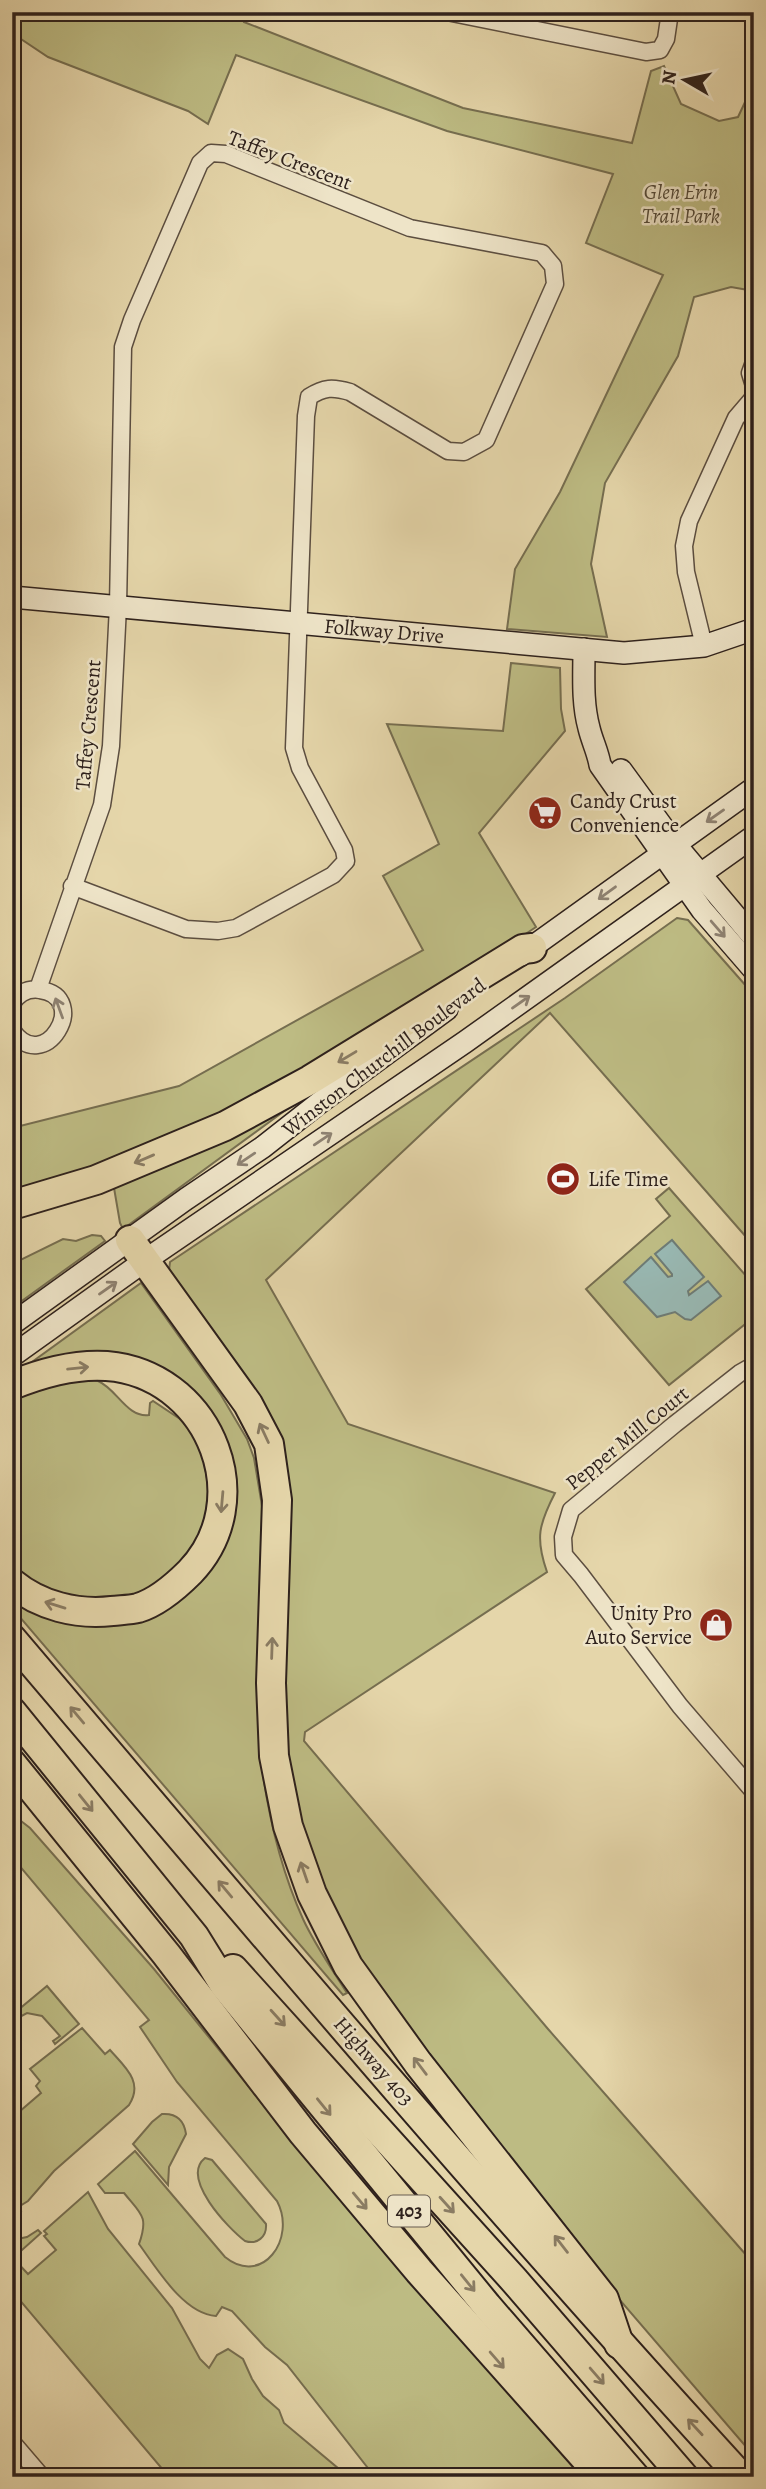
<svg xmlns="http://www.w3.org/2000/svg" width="766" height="2489" font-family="Alegreya,serif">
  <rect width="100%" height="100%" fill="#e5d6aa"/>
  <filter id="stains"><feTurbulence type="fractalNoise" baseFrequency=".00286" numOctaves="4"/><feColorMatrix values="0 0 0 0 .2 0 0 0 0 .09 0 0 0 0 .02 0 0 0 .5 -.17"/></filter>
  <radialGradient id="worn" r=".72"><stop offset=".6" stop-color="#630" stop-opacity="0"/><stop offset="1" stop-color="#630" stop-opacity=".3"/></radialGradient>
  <g fill="#bdbb83" stroke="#766e50" stroke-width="2">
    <polygon points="12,12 245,12 244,22 463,108 632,143 651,71 664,66 681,104 719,121 738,117 754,83 754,291 731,287 694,297 678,356 605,483 591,564 607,637 507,629 515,569 560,492 663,275 586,243 613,174 447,131 236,55 208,124 188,111 48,57 12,33"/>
    <polygon points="511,663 560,668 561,709 565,731 479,833 536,927 491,957 302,1071 167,1143 12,1196 12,1128 179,1086 423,950 383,876 439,844 387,724 503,731"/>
    <path d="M677,918L688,920L754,995V1246L550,1013L266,1280L348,1424L555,1493C539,1524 535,1538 547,1572L305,1732L304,1741L548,2029L754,2264V2456L607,2285L515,2170L373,1980L335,1918L313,1869L288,1779L283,1710L289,1514L169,1271L170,1262L565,998Z"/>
    <polygon points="313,1090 123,1229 120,1223 113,1182"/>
    <polygon points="669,1188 754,1285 754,1317 669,1385 586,1289 670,1216 656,1199"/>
    <polygon points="92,1235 101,1236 105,1241 12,1308 12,1264 63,1239 76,1241"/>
    <path d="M141,1283L221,1395L247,1439L254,1458L263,1512L260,1753C267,1811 279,1866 303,1919C315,1945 332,1969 347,1993L343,1995L12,1608V1594L139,1616L228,1511L169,1381L21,1370Z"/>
    <path d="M76,1379C83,1379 92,1379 98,1381C117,1389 127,1418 149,1415L150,1403L153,1401L180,1419L192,1432L202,1450L209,1490V1511L201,1536L186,1561L149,1592L77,1604L12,1571V1399Z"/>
    <path d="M12,1814L30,1828L154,1969L307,2159L589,2477H375L287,2365L265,2347L232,2311L222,2307L216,2316C184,2314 157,2269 139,2244C149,2216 141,2214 124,2193H105L98,2184L135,2151L225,2257C262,2287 297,2239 277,2201L177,2082L140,2027L149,2020L12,1857Z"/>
    <polygon points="47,1986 79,2024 55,2044 53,2041 60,2036 42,2016 27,2013 12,2021 12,2015"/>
    <path d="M82,2028L105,2054L110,2050C125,2067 144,2082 129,2105L54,2171L28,2201L20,2206L21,2211L12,2212V2118L41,2093L36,2086L40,2081L30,2069Z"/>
    <path d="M162,2114C176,2113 184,2120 186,2134L169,2167L168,2185L133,2144L152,2122Z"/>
    <path d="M205,2158L212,2160L266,2224C267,2237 257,2245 245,2241C228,2228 180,2178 205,2158Z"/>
    <polygon points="88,2192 108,2229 172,2308 200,2359 209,2368 217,2355 228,2349 243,2359 252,2379 263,2396 279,2410 284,2423 339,2469 343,2477 169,2477 12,2291 12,2240 27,2237 38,2230 41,2233 13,2258 28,2274 56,2250 44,2236 47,2234 44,2231"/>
  </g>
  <polygon fill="#98b7b1" stroke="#6e7b75" stroke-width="2" points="672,1240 704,1277 688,1291 689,1295 708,1281 721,1296 691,1320 685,1319 675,1312 657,1317 624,1282 651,1257 668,1277 672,1276 672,1274 655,1254"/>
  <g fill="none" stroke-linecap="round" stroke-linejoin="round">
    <g stroke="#5c4e40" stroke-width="19">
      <g id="street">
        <polyline points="447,12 646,52 660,50 666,39 670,12"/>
        <polyline points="754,362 750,373 754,386"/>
        <polyline points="704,646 686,572 684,546 689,521 736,418 754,397"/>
        <path d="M38,989L102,805L111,746L118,606L123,347L132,320L200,163L211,153L226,154L410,228L542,253L553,266L555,284L486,440L464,452L448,451L350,392C333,387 324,387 309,397L306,416L294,748L300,768L344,850L346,861L333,875L236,928L218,931L186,929L72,886"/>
        <path d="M12,1003C19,993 28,988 40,990C92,997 44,1078 12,1030"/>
        <polyline points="754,1365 740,1373 675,1424 571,1510 563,1537 564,1555 581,1575 680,1706 754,1792"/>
        <polyline points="12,2442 42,2477"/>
      </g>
    </g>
    <g stroke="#2e211c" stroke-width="24">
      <g id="secondary">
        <polyline points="12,597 624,653 704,646 754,629"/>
        <path d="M584,649C584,676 582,702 589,728C592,741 598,752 600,765L702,910L754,970"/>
        <polyline points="621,770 675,844 754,938"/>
        <polyline points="521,955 754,788"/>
        <polyline points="12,1324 186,1199 263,1147 319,1103 447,1009"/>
        <polyline points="12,1356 153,1255 465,1042 754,836"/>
      </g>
    </g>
    <g stroke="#2e211c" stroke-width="32">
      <g id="highway">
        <polyline points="12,1205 96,1180 225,1126 310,1080 523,949 532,948"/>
        <polyline points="130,1240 248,1404 269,1444 277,1500 271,1683 274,1756 288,1826 312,1894 348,1966 418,2063 604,2299 619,2344"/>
        <path d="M12,1385C44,1372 81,1362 116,1367C212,1382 258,1501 190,1572C176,1586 158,1602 138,1608C130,1610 120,1610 112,1611C77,1615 40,1606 12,1583"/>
        <path d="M12,1639C252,1921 491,2204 741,2477"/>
        <polyline points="12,1712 194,1936 225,1986 487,2306 635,2477"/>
        <polyline points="12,1764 166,1954 303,2133 419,2271 602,2477"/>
        <polyline points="233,1969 514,2280 684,2477"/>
      </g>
    </g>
    <use href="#street" stroke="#eee4c8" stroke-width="16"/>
    <use href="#secondary" stroke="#eee4c8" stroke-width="21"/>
    <use href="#highway" stroke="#e5d6aa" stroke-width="28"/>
  </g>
  <defs><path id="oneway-shaft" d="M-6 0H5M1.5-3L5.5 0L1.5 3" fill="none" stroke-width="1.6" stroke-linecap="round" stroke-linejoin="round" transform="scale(1.75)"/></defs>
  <g stroke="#8e8272">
    <use href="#oneway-shaft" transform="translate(715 816) rotate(145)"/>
    <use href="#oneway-shaft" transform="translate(607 893) rotate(144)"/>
    <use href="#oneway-shaft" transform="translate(718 929) rotate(49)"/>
    <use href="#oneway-shaft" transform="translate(521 1002) rotate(-35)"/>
    <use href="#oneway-shaft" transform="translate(59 1008) rotate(-110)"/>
    <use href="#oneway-shaft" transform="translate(323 1139) rotate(-34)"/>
    <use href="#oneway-shaft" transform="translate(246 1159) rotate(146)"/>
    <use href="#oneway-shaft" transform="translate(108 1288) rotate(-35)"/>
  </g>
  <g stroke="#8a7c63">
    <use href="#oneway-shaft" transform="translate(347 1057) rotate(149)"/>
    <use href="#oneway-shaft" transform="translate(144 1159) rotate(157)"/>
    <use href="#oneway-shaft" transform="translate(78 1368) rotate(-6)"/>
    <use href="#oneway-shaft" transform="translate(264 1433) rotate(-115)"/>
    <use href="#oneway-shaft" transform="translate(222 1502) rotate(95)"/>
    <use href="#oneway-shaft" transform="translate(55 1605) rotate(-163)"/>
    <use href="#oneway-shaft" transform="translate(272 1648) rotate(-88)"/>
    <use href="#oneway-shaft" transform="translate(77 1715) rotate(-130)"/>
    <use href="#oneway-shaft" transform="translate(86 1803) rotate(51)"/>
    <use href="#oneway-shaft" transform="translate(304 1872) rotate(-109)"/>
    <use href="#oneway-shaft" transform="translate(225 1889) rotate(-130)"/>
    <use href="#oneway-shaft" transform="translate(278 2018) rotate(48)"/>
    <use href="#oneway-shaft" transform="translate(420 2066) rotate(-127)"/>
    <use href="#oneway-shaft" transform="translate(324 2107) rotate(51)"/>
    <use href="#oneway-shaft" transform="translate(360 2201) rotate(50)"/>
    <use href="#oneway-shaft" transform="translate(447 2205) rotate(48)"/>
    <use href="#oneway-shaft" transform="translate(561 2244) rotate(-128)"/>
    <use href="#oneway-shaft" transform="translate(468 2283) rotate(51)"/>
    <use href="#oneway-shaft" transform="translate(497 2360) rotate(49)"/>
    <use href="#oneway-shaft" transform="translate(597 2376) rotate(49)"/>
    <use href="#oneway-shaft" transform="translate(695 2427) rotate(-133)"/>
  </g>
  <defs>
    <g id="supermarket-disc" transform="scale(1.75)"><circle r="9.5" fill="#8f2418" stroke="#eee4c8"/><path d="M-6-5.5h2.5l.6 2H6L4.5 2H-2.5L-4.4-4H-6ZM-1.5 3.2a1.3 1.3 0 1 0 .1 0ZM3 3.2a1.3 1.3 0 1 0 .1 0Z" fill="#fff"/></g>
    <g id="stadium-disc" transform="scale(1.75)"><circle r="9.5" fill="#8f2418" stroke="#eee4c8"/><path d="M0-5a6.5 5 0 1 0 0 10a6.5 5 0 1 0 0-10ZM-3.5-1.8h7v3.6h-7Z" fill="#fff"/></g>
    <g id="shop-disc" transform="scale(1.75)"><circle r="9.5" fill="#8f2418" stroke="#eee4c8"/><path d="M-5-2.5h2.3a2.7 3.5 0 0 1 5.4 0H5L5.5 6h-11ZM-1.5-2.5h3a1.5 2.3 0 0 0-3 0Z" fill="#fff"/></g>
  </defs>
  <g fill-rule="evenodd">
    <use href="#supermarket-disc" x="545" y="813"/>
    <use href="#stadium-disc" x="563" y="1179"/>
    <use href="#shop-disc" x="716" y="1625"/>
  </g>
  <g text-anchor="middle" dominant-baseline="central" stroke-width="5" stroke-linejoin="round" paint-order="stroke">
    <rect fill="#eee4c8" stroke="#685c50" stroke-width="2" x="388" y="2195.5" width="42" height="31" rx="5"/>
    <g font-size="19" font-weight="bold" fill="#2e211c">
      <text x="409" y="2211">403</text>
    </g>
    <g font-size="21" fill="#2e211c" stroke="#eee4c8">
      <text transform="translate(290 160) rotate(21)">Taffey Crescent</text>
      <text transform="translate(384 631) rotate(5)">Folkway Drive</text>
      <text transform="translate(88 725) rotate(-85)">Taffey Crescent</text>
      <text transform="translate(384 1057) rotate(-37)">Winston Churchill Boulevard</text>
      <text transform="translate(627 1438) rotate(-39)">Pepper Mill Court</text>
      <text transform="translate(374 2061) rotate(49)">Highway 403</text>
    </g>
    <g font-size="21" font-style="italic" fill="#524836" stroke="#eee4c8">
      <text x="681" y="192">Glen Erin<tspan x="681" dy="24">Trail Park</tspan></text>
    </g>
    <g font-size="21" fill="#2e211c" stroke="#eee4c8" text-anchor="start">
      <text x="570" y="801">Candy Crust<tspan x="570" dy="24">Convenience</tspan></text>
      <text x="588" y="1179">Life Time</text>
      <text x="692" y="1613" text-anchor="end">Unity Pro<tspan x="692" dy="24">Auto Service</tspan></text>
    </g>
  </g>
  <rect width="766" height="2489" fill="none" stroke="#e5d6aa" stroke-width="42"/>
  <rect x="14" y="14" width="738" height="2461" fill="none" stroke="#2e211c" stroke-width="3.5"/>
  <rect x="21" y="21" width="724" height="2447" fill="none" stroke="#2e211c" stroke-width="2"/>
  <g transform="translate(685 80) rotate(279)" stroke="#eee4c8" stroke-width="5" paint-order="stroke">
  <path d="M0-5L12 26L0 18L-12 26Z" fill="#2e211c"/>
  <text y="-10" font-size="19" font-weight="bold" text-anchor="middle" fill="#2e211c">N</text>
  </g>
  <rect width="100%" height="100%" filter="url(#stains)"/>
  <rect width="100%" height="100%" fill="url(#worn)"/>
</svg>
